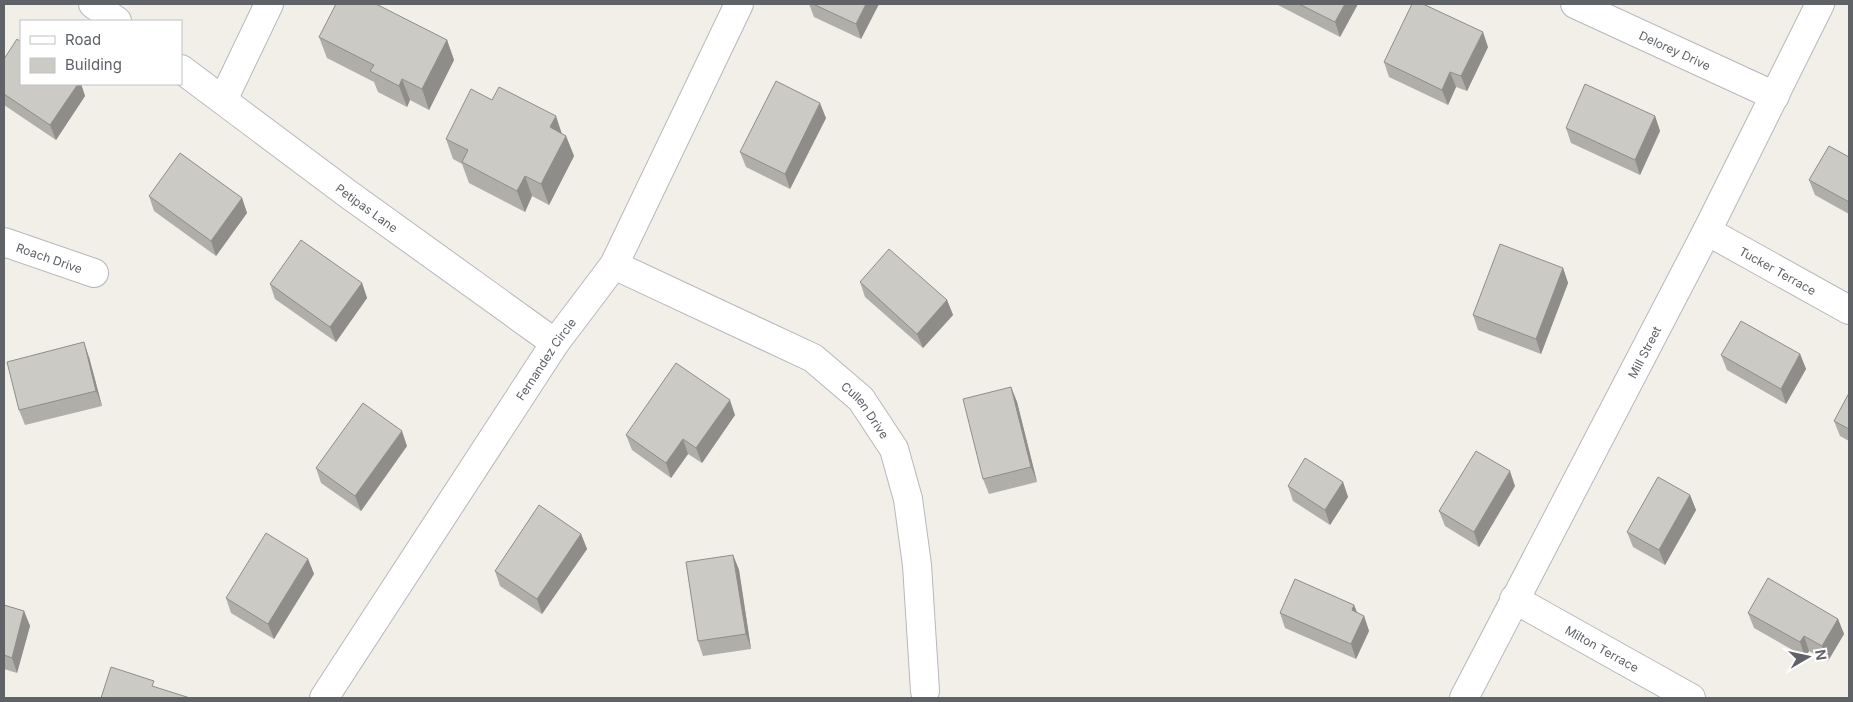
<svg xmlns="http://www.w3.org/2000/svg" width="1853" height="702" font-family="Inter,sans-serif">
  <rect width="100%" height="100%" fill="#f1efe8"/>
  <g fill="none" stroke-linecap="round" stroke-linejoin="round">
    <g stroke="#b5b8bc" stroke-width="30">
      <g id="minor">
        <polyline points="93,4 117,21"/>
        <path id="s1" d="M1575,4L1775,96"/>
        <path id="s2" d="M181,69L348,194L555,343"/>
        <polyline points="223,100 269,4"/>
        <path id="s3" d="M1707,231L1849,310"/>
        <path id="s4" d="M4,242L94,273"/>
        <path id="s5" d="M614,265L813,358L861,399L894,449L908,499L917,565L925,691"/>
        <path id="s6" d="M1514,599L1691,698"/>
        <path id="s7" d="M324,698L555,343L614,265L739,4"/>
      </g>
    </g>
    <g stroke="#b5b8bc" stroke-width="30">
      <g id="tertiary">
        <path id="s8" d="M1464,698L1707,231L1820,4"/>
      </g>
    </g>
    <use href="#minor" stroke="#fff" stroke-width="28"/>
    <use href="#tertiary" stroke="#fff" stroke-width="28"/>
  </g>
  <g fill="#afaea9">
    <polygon points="809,4 879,4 861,39 814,17"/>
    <polygon points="1276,4 1358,4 1340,37"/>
    <polygon points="319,37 447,40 454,60 429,110 410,100 407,107 378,92 374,82 327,58"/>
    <polygon points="1488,47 1467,91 1456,87 1448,105 1389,77 1384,62"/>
    <polygon points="4,59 21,84 81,84 85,96 56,140 4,105"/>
    <polygon points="492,100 566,136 574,156 549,205 532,196 525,212 469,183 462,164 453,159 446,139"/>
    <polygon points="1655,116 1660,131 1640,175 1571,143 1566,128"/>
    <polygon points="826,118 790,189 746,167 740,152"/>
    <polygon points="1849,157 1849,214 1815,195 1809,180"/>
    <polygon points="149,196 242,198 247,213 216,256 154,211"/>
    <polygon points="1563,268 1568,283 1541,354 1478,330 1473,315"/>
    <polygon points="860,282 947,300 953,315 923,348 865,297"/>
    <polygon points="362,283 367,298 336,342 275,299 270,284"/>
    <polygon points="1800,354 1806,369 1786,404 1727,370 1721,355"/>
    <polygon points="89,357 102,406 25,425 19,410"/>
    <polygon points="1011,387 1017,402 1037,482 989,494 983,479"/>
    <polygon points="1849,393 1849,441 1840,436 1834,421"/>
    <polygon points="735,415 702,463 688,454 671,478 632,450 626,435"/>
    <polygon points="407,446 361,511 321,483 316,468"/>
    <polygon points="1343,482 1348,497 1330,525 1293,501 1288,486"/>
    <polygon points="1515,486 1479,547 1445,526 1439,511"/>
    <polygon points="1690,495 1696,510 1665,565 1633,547 1627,532"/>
    <polygon points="581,534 587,549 542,614 500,586 495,571"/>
    <polygon points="733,555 739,570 751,649 703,656 698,641"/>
    <polygon points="308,559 314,574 274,639 231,613 226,598"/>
    <polygon points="4,605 24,611 30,626 17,673 4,669"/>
    <polygon points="1354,605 1357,613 1364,616 1369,631 1356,659 1285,628 1280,613"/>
    <polygon points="1748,613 1838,619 1844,634 1828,661 1809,651 1805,657 1754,628"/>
  </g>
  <g fill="#8f8d8a">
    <polygon points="866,4 879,4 861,39 856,24"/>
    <polygon points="1345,4 1358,4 1340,37 1335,22"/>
    <polygon points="1483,32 1488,47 1467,91 1461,76"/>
    <polygon points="447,40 454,60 429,110 422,89"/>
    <polygon points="1450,72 1456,87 1448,105 1442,90"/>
    <polygon points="402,79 410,100 407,107 399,86"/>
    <polygon points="78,84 81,84 85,96 56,140 50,125"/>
    <polygon points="820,103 826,118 790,189 785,174"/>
    <polygon points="556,116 563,137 550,127"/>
    <polygon points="1655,116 1660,131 1640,175 1635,160"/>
    <polygon points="566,136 574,156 549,205 541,184"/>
    <polygon points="525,176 532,196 525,212 517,191"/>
    <polygon points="242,198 247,213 216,256 211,241"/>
    <polygon points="1563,268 1568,283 1541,354 1536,339"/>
    <polygon points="362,283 367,298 336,342 330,327"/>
    <polygon points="947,300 953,315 923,348 917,334"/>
    <polygon points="84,342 89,357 102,406 96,391"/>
    <polygon points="1800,354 1806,369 1786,404 1781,389"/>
    <polygon points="1011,387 1017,402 1037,482 1031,467"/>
    <polygon points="730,400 735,415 702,463 696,448"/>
    <polygon points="402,431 407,446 361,511 355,496"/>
    <polygon points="683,439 688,454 671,478 666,463"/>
    <polygon points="1510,471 1515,486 1479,547 1474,532"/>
    <polygon points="1343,482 1348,497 1330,525 1325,510"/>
    <polygon points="1690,495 1696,510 1665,565 1659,550"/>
    <polygon points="581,534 587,549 542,614 537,599"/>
    <polygon points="733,555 739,570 751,649 746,634"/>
    <polygon points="308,559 314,574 274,639 268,624"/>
    <polygon points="1354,605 1360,620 1352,610"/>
    <polygon points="24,611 30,626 17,673 12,658"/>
    <polygon points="1364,616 1369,631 1356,659 1351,644"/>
    <polygon points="1838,619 1844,634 1828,661 1822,646"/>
    <polygon points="1804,636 1809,651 1805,657 1800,642"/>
  </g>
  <g fill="#cccac5" stroke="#8f8d8a">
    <polygon points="336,4 376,4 447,40 422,89 402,79 399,86 370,71 374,65 319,37"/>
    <polygon points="813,4 866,4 856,24"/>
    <polygon points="1299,4 1345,4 1335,22"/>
    <polygon points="1412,4 1423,4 1483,32 1461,76 1450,72 1442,90 1384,62"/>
    <polygon points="17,39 21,42 21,84 78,84 50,125 4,94 4,59"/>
    <polygon points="776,81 820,103 785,174 740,152"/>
    <polygon points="1585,84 1655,116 1635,160 1566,128"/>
    <polygon points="499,87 556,116 550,127 566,136 541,184 525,176 517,191 462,162 468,150 446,139 471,89 492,100"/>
    <polygon points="1829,146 1849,157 1849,202 1809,180"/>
    <polygon points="180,153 242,198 211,241 149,196"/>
    <polygon points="301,240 362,283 330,327 270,284"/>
    <polygon points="1500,244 1563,268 1536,339 1473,315"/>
    <polygon points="889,249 947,300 917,334 860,282"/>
    <polygon points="1741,321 1800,354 1781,389 1721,355"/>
    <polygon points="84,342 96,391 19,410 7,362"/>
    <polygon points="676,363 730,400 696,448 683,439 666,463 626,435"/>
    <polygon points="1011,387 1031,467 983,479 963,399"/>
    <polygon points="1849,393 1849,429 1834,421"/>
    <polygon points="363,403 402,431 355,496 316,468"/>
    <polygon points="1476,451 1510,471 1474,532 1439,511"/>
    <polygon points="1305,458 1343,482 1325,510 1288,486"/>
    <polygon points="1658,477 1690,495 1659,550 1627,532"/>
    <polygon points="539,505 581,534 537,599 495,571"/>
    <polygon points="266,533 308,559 268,624 226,598"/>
    <polygon points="733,555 746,634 698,641 686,562"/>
    <polygon points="1768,578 1838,619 1822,646 1804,636 1800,642 1748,613"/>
    <polygon points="1295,579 1354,605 1352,610 1364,616 1351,644 1280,613"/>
    <polygon points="4,605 24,611 12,658 4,655"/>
    <polygon points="111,667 154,681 152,686 190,698 101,698"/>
  </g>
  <g text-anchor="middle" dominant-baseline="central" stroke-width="4" stroke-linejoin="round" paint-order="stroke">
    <g font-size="12" fill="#5f6368" stroke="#fff">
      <text stroke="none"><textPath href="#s1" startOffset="110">Delorey Drive</textPath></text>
      <text stroke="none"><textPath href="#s2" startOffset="232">Petipas Lane</textPath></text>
      <text stroke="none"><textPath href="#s4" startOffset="48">Roach Drive</textPath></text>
      <text stroke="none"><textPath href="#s3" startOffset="81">Tucker Terrace</textPath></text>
      <text stroke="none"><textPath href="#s8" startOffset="390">Mill Street</textPath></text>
      <text stroke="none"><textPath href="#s7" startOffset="405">Fernandez Circle</textPath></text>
      <text stroke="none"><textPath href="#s5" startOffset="294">Cullen Drive</textPath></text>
      <text stroke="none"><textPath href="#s6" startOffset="101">Milton Terrace</textPath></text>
    </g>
  </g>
  <rect width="1853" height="702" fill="none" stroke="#5f6368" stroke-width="10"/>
  <rect x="20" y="20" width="162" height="65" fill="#ffffff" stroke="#bfc1c3"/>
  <rect x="30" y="36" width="25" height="8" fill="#ffffff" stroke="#bfc1c3"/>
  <text x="65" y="45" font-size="15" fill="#5f6368">Road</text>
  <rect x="30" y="58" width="25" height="15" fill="#cccac5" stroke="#bfc1c3"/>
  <text x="65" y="70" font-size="15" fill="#5f6368">Building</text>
  <g transform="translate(1808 657) rotate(81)" stroke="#ffffff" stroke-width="4" paint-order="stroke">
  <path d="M0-4L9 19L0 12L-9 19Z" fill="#5f6368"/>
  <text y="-8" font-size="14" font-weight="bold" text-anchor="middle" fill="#5f6368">N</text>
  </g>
</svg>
